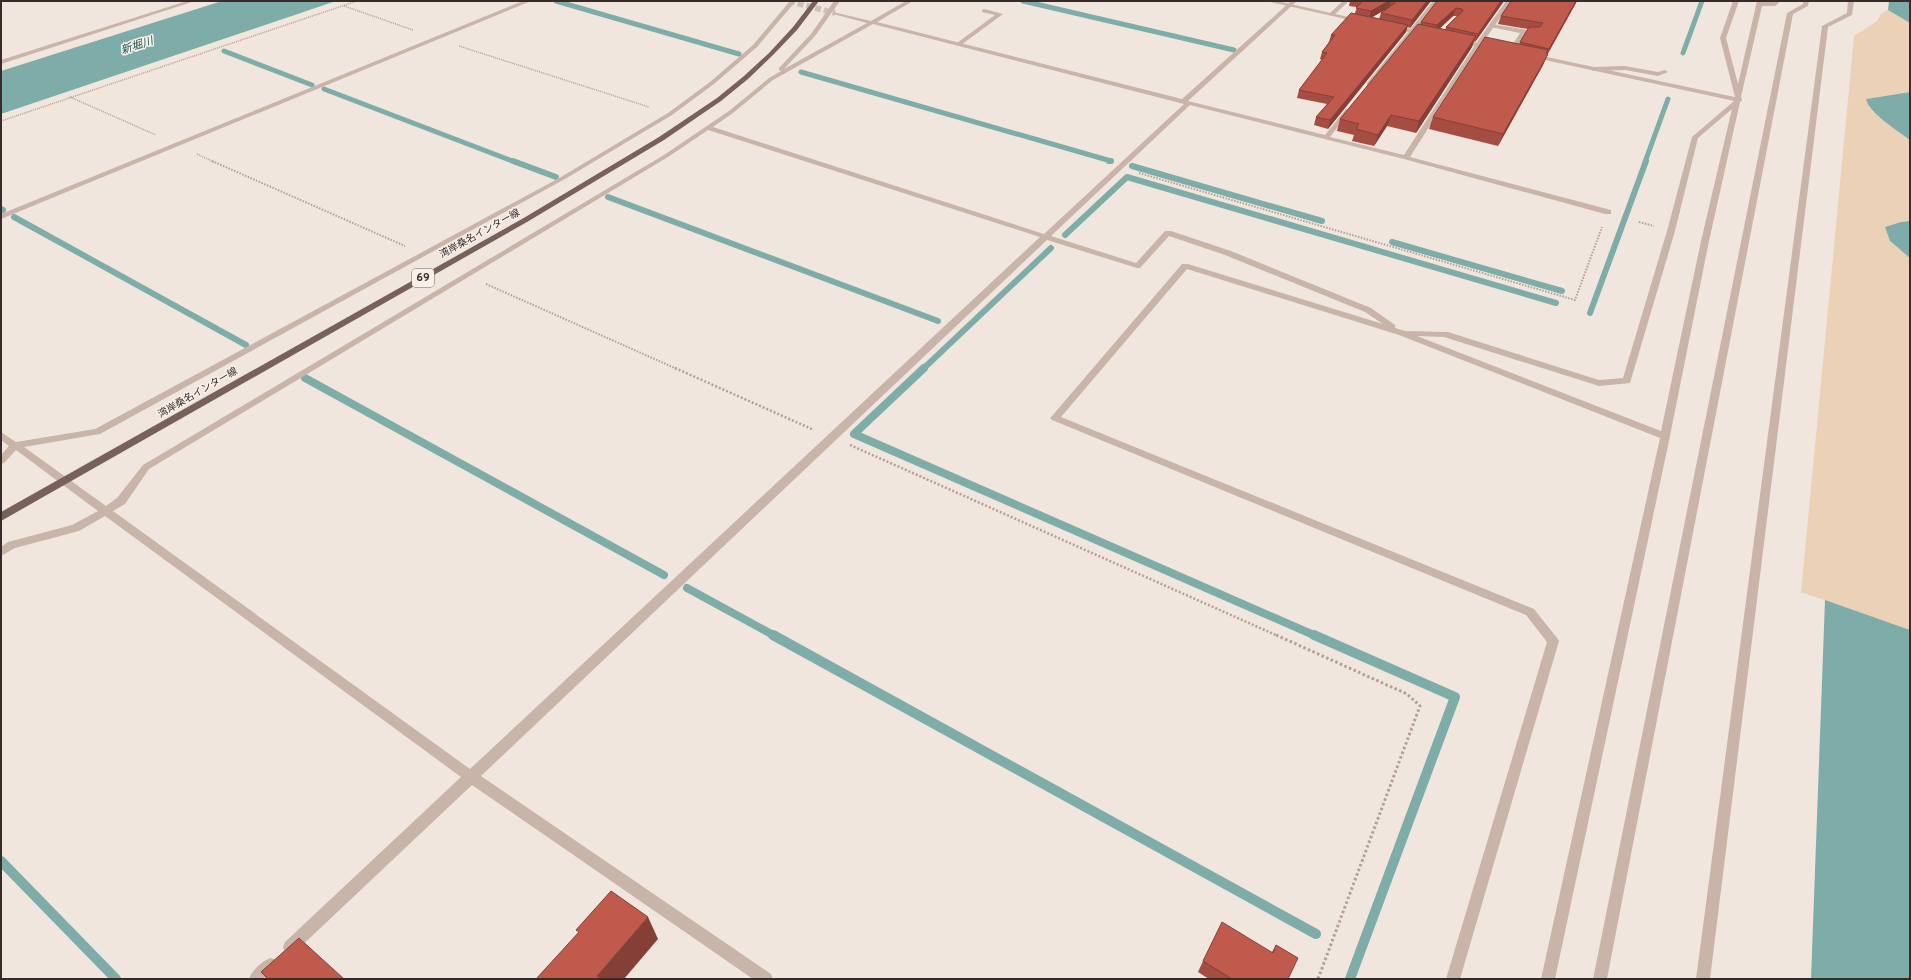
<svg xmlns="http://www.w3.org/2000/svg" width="1911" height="980" font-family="Overpass,'Noto Sans JP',sans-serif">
  <rect width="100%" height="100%" fill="#f1e6de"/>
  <polygon fill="#ebd2b6" points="1888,10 1910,23 1910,92 1866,99 1873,111 1910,140 1910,221 1901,222 1890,241 1910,258 1910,630 1801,592 1854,36 1877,21 1881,14"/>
  <g fill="#7eada9">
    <polygon points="222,1 336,1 1,114 1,71"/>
    <polygon points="1889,1 1910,1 1910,23 1888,10"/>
    <path d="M1910,92V140C1898,131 1869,113 1866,99Z"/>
    <polygon points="1910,221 1910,258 1890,241 1885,227 1901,222"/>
    <polygon points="1825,600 1910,630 1910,979 1811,979"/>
  </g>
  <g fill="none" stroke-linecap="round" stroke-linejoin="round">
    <g stroke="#7eada9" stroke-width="5">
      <polyline points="556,1 739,54"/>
      <polyline points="1023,1 1234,50"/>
      <polyline points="224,51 312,85"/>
      <polyline points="1683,53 1702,1"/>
      <polyline points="801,72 1111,161"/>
      <polyline points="324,89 515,162"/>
      <polyline points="1645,162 1668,99"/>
    </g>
    <g stroke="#7eada9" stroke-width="6">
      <polyline points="513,161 556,177"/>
      <polyline points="1109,161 1111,161"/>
      <polyline points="1132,166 1322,221"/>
      <polyline points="608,197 938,321"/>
      <polyline points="1,209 3,210"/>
      <polyline points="14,217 246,345"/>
      <polyline points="1065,235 1127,177 1556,303"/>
      <polyline points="1392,242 1562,291"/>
      <polyline points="1590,313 1646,161"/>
      <polyline points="923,369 1051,248"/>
    </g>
    <g stroke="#7eada9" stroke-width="8">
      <polyline points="924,368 854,434 1316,636"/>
      <polyline points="305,378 664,575"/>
      <polyline points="687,588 775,636"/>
    </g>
    <g stroke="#7eada9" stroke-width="10">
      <polyline points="773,635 1316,934"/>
      <polyline points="1314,635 1455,697 1350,979"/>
      <polyline points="1,861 116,979"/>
    </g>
    <polyline stroke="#ccc1ba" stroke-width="6" stroke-dasharray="6 3" stroke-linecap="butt" points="789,1 835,13"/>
    <g stroke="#b59e94" stroke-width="1.5" stroke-dasharray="1 1" stroke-linecap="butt">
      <polyline points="344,6 413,30"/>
      <polyline points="459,46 649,107"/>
      <polyline points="70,97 156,135"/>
      <polyline points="1,121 357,1"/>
      <polyline points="197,154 214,162"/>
    </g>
    <g stroke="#b59e94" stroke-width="2" stroke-dasharray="1.5 1.5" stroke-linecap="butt">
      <polyline points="212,161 405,246"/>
      <polyline points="1139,173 1575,300 1602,227"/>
      <polyline points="1639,222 1654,226"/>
      <polyline points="486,284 677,369"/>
    </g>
    <g stroke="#b59e94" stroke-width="2.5" stroke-dasharray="2 2" stroke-linecap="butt">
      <polyline points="675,368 814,430"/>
      <polyline points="850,445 1278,636"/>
    </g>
    <polyline stroke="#b59e94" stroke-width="3" stroke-dasharray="2.5 2.5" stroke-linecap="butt" points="1276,635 1407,694 1420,706 1318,979"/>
    <g fill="#c9b4aa" fill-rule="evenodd">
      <polygon points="1343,1 1349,1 1334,15 1330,15 1330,13"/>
      <polygon points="984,9 1003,14 961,45 957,45 957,43 995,15 982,12 982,10"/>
      <polygon points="1492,24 1539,32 1536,34 1525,34 1514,52 1511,54 1508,52 1520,33 1490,27 1490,25"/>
    </g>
    <g fill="#c9b4aa" fill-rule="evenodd">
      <polygon points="187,1 195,1 1,64 1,60"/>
      <polygon points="523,1 531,1 1,219 1,214"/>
      <path d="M790,1H796L757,47L714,84L672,115L565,179L100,434L24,447L106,506L117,498L143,465L664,155L729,111L769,78L781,71L779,70V68L811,34L834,1H840L815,36L784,69L867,23L833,14V12L871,21L906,1H913L877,22L1182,99L1291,1H1297L1188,101L1325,135L1346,109H1350V111L1330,137L1404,155L1475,45L1506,1H1512L1481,45L1410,157L1611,210V214H1605L1404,159L1190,105L1051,236L1136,263L1165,231H1171L1231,251L1371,308L1395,325V328L1405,331L1448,332L1599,380L1623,378L1667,231L1692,137L1734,101L1735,97L1720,38L1733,1H1739L1726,38L1738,84L1757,1H1763L1762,2L1781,1L1775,6H1762L1741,97L1742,100L1740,102L1709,241L1670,436L1555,979H1541L1660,438L1399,335L1187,269L1061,417L1534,609L1557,638L1559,641L1460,979H1446L1547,642L1526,615L1052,420L1050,418L1052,416L1182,264H1188L1383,324L1365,312L1225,255L1169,236L1140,268H1137L1047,240L481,776L771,974L773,979H753L472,785L295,952L290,954L285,952L283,947L285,942L461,777L105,516L79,531L15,548L1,556V547L8,542L72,525L98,511L16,450L4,463L1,464V455L9,446L1,440V432L16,442L95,429L561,177L668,113L710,82L753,45ZM873,24L1180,103L1184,104L1044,234L713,127L733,113L773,80ZM1732,109L1701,241L1661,431L1417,336L1444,337L1599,386L1630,383L1675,231L1698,138ZM708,130L1040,237L470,769L113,511L125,504L149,469L668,157Z"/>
      <polygon points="1433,1 1439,1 1371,85 1367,85 1367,83"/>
      <polygon points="1803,1 1809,1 1808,6 1793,14 1607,979 1593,979 1787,13 1803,4"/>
      <polygon points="1848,1 1854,1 1852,15 1828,27 1710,979 1696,979 1822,26 1847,13"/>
      <polygon points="1625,66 1658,72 1665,70 1668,72 1658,76 1625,70 1593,71 1590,69 1593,67"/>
      <path d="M271,958L276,960L278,965L276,970L267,979H249C252,970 262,961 271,958Z"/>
    </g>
    <g fill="#c9b4aa" fill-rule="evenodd">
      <polygon points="1266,1 1277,1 1362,20 1359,22"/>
      <polygon points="1394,25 1427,33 1428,34 1425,36 1392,28 1392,26"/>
      <polygon points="1461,39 1494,47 1495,48 1492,50 1459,42 1458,41"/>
      <polygon points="1533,54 1739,98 1742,100 1739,102 1531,57 1531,55"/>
    </g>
    <polygon fill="#78615b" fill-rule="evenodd" points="813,1 819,1 797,30 773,55 748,79 721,101 664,140 527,222 1,521 1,512 522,219 659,137 717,98 744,76 769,53 793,27"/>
  </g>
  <g fill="#a54d42" fill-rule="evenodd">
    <path d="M1350,1H1431L1410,28L1407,27L1406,32L1328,129L1314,125L1316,117L1327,104L1297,98L1299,90L1322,60L1320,59L1322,52L1329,42L1331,35L1355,13L1357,7L1349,6ZM1390,7L1381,13L1379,19L1372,17Z"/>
    <path d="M1437,1H1504L1475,42L1474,41L1472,47L1416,133L1387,126L1374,146L1352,141L1354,135L1337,131L1340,119L1420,24L1421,22ZM1453,16H1457L1446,27L1445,30L1440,28Z"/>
    <polygon points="1511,1 1577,1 1548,53 1543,65 1498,146 1429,129 1433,117 1519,44 1528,29 1498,24 1501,16"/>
    <polygon points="1276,945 1288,979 1209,979 1198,972 1203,961 1272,952"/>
  </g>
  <g fill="#863f36">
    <polygon points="1389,1 1391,1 1390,7 1369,19 1371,11"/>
    <polygon points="1427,1 1431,1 1410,28 1412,20"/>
    <polygon points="1501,1 1504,1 1475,42 1478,34"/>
    <polygon points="1576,1 1577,1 1546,57 1549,49"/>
    <polygon points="1456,8 1453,16 1435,33 1437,25"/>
    <polygon points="1408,25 1406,32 1328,129 1330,120"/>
    <polygon points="1476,36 1472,47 1416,133 1419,121"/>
    <polygon points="1548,50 1542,64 1548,54 1543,65 1498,146 1503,134"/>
    <polygon points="1391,115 1387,126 1374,146 1378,135"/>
    <polygon points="648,917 658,939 624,979 599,979 597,976"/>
  </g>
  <g fill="#c05a4d" stroke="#863f36">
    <polygon points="1363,1 1389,1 1371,11 1356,8"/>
    <polygon points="1394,1 1427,1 1412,20 1381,13 1395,3"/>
    <polygon points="1437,1 1501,1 1478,34 1446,27 1463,11 1462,9 1456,8 1437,25 1421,22"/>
    <polygon points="1511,1 1576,1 1549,49 1520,42 1529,27 1540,27 1543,23 1501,16"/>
    <polygon points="1351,13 1408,25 1330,120 1316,117 1334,97 1299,90 1327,53 1322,52 1335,35 1331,35"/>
    <polygon points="1418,24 1476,36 1419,121 1391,115 1378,135 1356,129 1359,124 1340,119"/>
    <polygon points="1485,37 1548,50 1546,53 1548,54 1503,134 1433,117"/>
    <polygon points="611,891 648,917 597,976 602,979 536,979 579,932 576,930"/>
    <polygon points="1222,922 1273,953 1276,945 1298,958 1288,979 1232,979 1203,961"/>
    <polygon points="299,938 344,979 268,979 261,972"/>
  </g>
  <g text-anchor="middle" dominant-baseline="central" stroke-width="3" stroke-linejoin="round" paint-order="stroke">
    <g font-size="10" fill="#372c29" stroke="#f9f0ea">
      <text transform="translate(480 234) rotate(-29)">湾岸桑名インター線</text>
      <text transform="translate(198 393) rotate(-30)">湾岸桑名インター線</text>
    </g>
    <g font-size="11" font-style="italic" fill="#215653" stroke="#f9f0ea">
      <text transform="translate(137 46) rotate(-18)">新堀川</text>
    </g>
    <rect fill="#f9f0ea" stroke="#716763" stroke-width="1" x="412" y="269" width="22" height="18" rx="3"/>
    <g font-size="11" font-weight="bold" fill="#372c29">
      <text x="423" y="278">69</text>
    </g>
  </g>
  <rect width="1911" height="980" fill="none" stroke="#372c29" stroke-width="4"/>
</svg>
